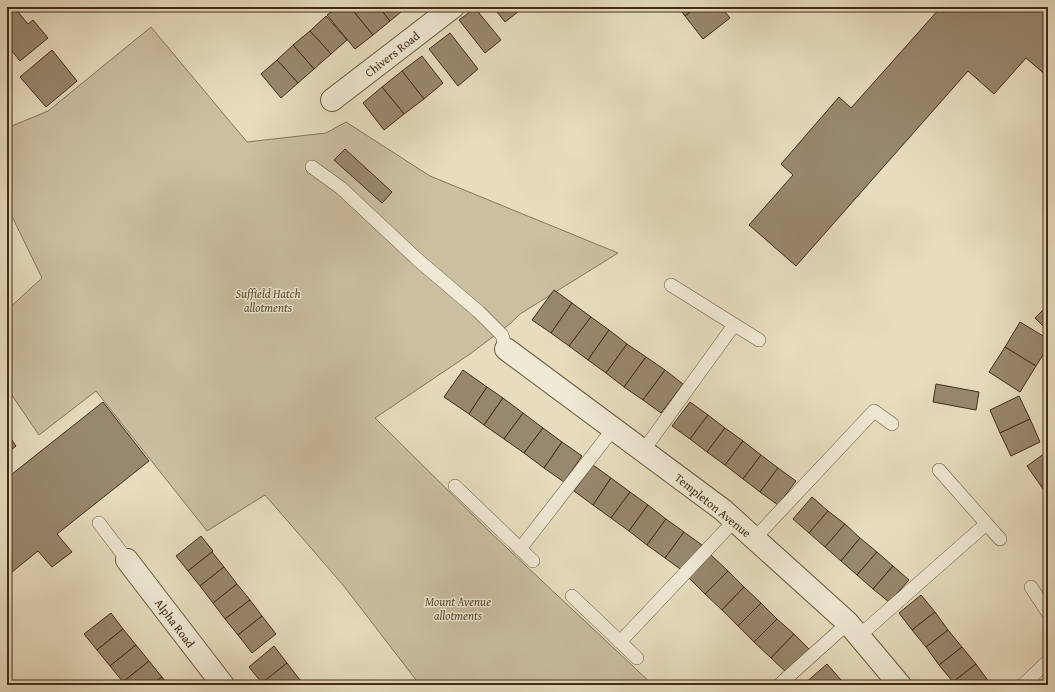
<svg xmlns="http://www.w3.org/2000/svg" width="1055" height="692" font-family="'Gentium Book Plus',serif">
  <rect width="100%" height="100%" fill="#e7ddbe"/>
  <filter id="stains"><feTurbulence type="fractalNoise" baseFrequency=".005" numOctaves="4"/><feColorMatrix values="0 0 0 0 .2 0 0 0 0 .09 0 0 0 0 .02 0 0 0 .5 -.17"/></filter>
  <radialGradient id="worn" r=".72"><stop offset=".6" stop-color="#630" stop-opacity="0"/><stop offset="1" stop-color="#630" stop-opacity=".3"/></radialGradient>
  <polygon fill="#cbbfa2" stroke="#86765c" points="151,27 247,142 326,133 346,122 430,176 618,253 520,314 511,323 470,354 375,418 493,535 653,685 420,685 343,585 265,495 207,531 96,391 39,435 7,388 7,310 42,278 7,206 7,128 48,111"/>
  <g fill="#98886e" stroke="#422c17">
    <polygon points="7,7 14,7 28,24 33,20 48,38 20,61 7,45 7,38 8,37 7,35"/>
    <polygon points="338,7 350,7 373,35 355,49 327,15"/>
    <polygon points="350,7 379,7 390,21 373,35"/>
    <polygon points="379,7 407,7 390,21"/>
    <polygon points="493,7 515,7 519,11 505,22"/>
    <polygon points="515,7 524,7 519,11"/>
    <polygon points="678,7 697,7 685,16"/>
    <polygon points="697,7 721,7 730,18 703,39 685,16"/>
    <polygon points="941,7 1048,7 1048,77 1026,58 994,94 968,71 796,266 749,225 793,175 781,164 839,97 851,108"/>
    <polygon points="475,8 501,40 485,53 459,20"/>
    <polygon points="326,16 347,40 331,54 310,31"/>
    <polygon points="310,31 331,54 314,69 293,45"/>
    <polygon points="450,33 478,69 458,86 429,49"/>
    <polygon points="293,45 314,69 298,83 277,60"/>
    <polygon points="52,50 77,81 46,107 20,77"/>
    <polygon points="422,56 443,83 424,99 402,71"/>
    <polygon points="277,60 298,83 281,98 261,74"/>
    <polygon points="402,71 424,99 404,114 382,87"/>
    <polygon points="382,87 404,114 384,130 363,103"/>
    <polygon points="345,149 392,192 382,203 334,160"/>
    <polygon points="554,290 572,303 551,333 532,320"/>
    <polygon points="572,303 591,317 569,346 551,333"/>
    <polygon points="1048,305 1048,331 1035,318"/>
    <polygon points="591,317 609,330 588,360 569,346"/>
    <polygon points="1020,322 1048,339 1048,347 1036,366 1005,347"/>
    <polygon points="609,330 627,344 606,373 588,360"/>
    <polygon points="627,344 646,357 624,387 606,373"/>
    <polygon points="1005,347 1036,366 1020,392 989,372"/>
    <polygon points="646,357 665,370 643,400 624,387"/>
    <polygon points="463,370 487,387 469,414 444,397"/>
    <polygon points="665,370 683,384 661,413 643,400"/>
    <polygon points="936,384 979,392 976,410 933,402"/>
    <polygon points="487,387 503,398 484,425 469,414"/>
    <polygon points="1019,396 1030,419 1000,433 990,410"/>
    <polygon points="503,398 523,413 504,439 484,425"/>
    <polygon points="103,402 149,461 57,534 72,552 52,567 38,551 7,576 7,478"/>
    <polygon points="690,402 708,415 690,439 672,426"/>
    <polygon points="523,413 543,428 524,453 504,439"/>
    <polygon points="708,415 725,428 707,452 690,439"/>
    <polygon points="1030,419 1040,442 1011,456 1000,433"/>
    <polygon points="543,428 562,442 544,468 524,453"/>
    <polygon points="725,428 743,441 725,465 707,452"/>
    <polygon points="7,433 16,446 7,453"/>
    <polygon points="743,441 761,455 743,479 725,465"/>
    <polygon points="562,442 582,456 564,482 544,468"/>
    <polygon points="1048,451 1048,481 1041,486 1027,466"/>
    <polygon points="761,455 778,468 760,492 743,479"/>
    <polygon points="593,465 611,478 593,505 574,491"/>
    <polygon points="778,468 796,481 778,505 760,492"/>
    <polygon points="611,478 630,492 611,518 593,505"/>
    <polygon points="1048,481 1048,496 1041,486"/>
    <polygon points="630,492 648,505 629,531 611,518"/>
    <polygon points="812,497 828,511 809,533 793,519"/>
    <polygon points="648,505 666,519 647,545 629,531"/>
    <polygon points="828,511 845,524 825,547 809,533"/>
    <polygon points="666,519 684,532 665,558 647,545"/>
    <polygon points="845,524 860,538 841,561 825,547"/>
    <polygon points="684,532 702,545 683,571 665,558"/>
    <polygon points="201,536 213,551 188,571 176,556"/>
    <polygon points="860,538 877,552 857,575 841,561"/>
    <polygon points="212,552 224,567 200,586 188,571"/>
    <polygon points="877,552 893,566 873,589 857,575"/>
    <polygon points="711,555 728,571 705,594 689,578"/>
    <polygon points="893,566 909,580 889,602 873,589"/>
    <polygon points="224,567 237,584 213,603 200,586"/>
    <polygon points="728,571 744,587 722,610 705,594"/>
    <polygon points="237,584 250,600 225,619 213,603"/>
    <polygon points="744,587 761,603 738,626 722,610"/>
    <polygon points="921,595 935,612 912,630 899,613"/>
    <polygon points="250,600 262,616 238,635 225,619"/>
    <polygon points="761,603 777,619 754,642 738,626"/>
    <polygon points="935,612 948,630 926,647 912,630"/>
    <polygon points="111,613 123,629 97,650 84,634"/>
    <polygon points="262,616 276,634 252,653 238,635"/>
    <polygon points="777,619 794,634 771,658 754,642"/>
    <polygon points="123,629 136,645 110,666 97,650"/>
    <polygon points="948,630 962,647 939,665 926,647"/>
    <polygon points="794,634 810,650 788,674 771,658"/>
    <polygon points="136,645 149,661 123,682 110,666"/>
    <polygon points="274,646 287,663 262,683 249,667"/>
    <polygon points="962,647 976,664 953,682 939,665"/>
    <polygon points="149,661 162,677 151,685 125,685 123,682"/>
    <polygon points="287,663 300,680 293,685 263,685 262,683"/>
    <polygon points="827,664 841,680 835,685 805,685 804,684"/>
    <polygon points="976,664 989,682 985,685 955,685 953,682"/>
    <polygon points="162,677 168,685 151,685"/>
    <polygon points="300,680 305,685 293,685"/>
    <polygon points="841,680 845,685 835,685"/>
  </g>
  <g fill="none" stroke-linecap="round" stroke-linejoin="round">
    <g stroke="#6b5841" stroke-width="14">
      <g id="service">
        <polyline points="312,167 341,188 418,260 479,312 502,335 506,349"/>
        <polyline points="671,285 759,340"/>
        <polyline points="643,451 734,325"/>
        <polyline points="939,470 1000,539"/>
        <polyline points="455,486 533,561"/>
        <polyline points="99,523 127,560"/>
        <polyline points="755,538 874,411 892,424"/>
        <polyline points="520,549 613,429"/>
        <polyline points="1031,587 1048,613"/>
        <polyline points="572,596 637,658"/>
        <polyline points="859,636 986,524"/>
        <polyline points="620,642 735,520"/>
        <polyline points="779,685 848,623"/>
        <polyline points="1023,685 1048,661"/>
      </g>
    </g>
    <g stroke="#6b5841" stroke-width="24">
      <g id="minor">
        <polyline points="332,100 453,7"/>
        <polyline points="506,349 723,510 848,623 900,685"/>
        <polyline points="127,560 223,685"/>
      </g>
    </g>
    <use href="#service" stroke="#efe9d5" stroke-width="13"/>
    <use href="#minor" stroke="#efe9d5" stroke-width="22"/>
  </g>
  <g text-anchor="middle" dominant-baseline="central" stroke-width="3" stroke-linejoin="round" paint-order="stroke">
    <g font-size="12" fill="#422c17" stroke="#efe9d5">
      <text transform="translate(392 54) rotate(-38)">Chivers Road</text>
      <text transform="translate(713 505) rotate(39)">Templeton Avenue</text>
      <text transform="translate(175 623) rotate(53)">Alpha Road</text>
    </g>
    <g font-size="12" font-style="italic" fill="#5d4933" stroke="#efe9d5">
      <text x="268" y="293">Suffield Hatch<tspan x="268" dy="14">allotments</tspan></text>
      <text x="458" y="601">Mount Avenue<tspan x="458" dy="14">allotments</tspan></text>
    </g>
  </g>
  <rect width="1055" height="692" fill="none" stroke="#e7ddbe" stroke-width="24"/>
  <rect x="8" y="8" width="1039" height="676" fill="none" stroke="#422c17" stroke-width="2"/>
  <rect x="12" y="12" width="1031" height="668" fill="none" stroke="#422c17"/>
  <rect width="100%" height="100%" filter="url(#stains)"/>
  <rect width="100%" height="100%" fill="url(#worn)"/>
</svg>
